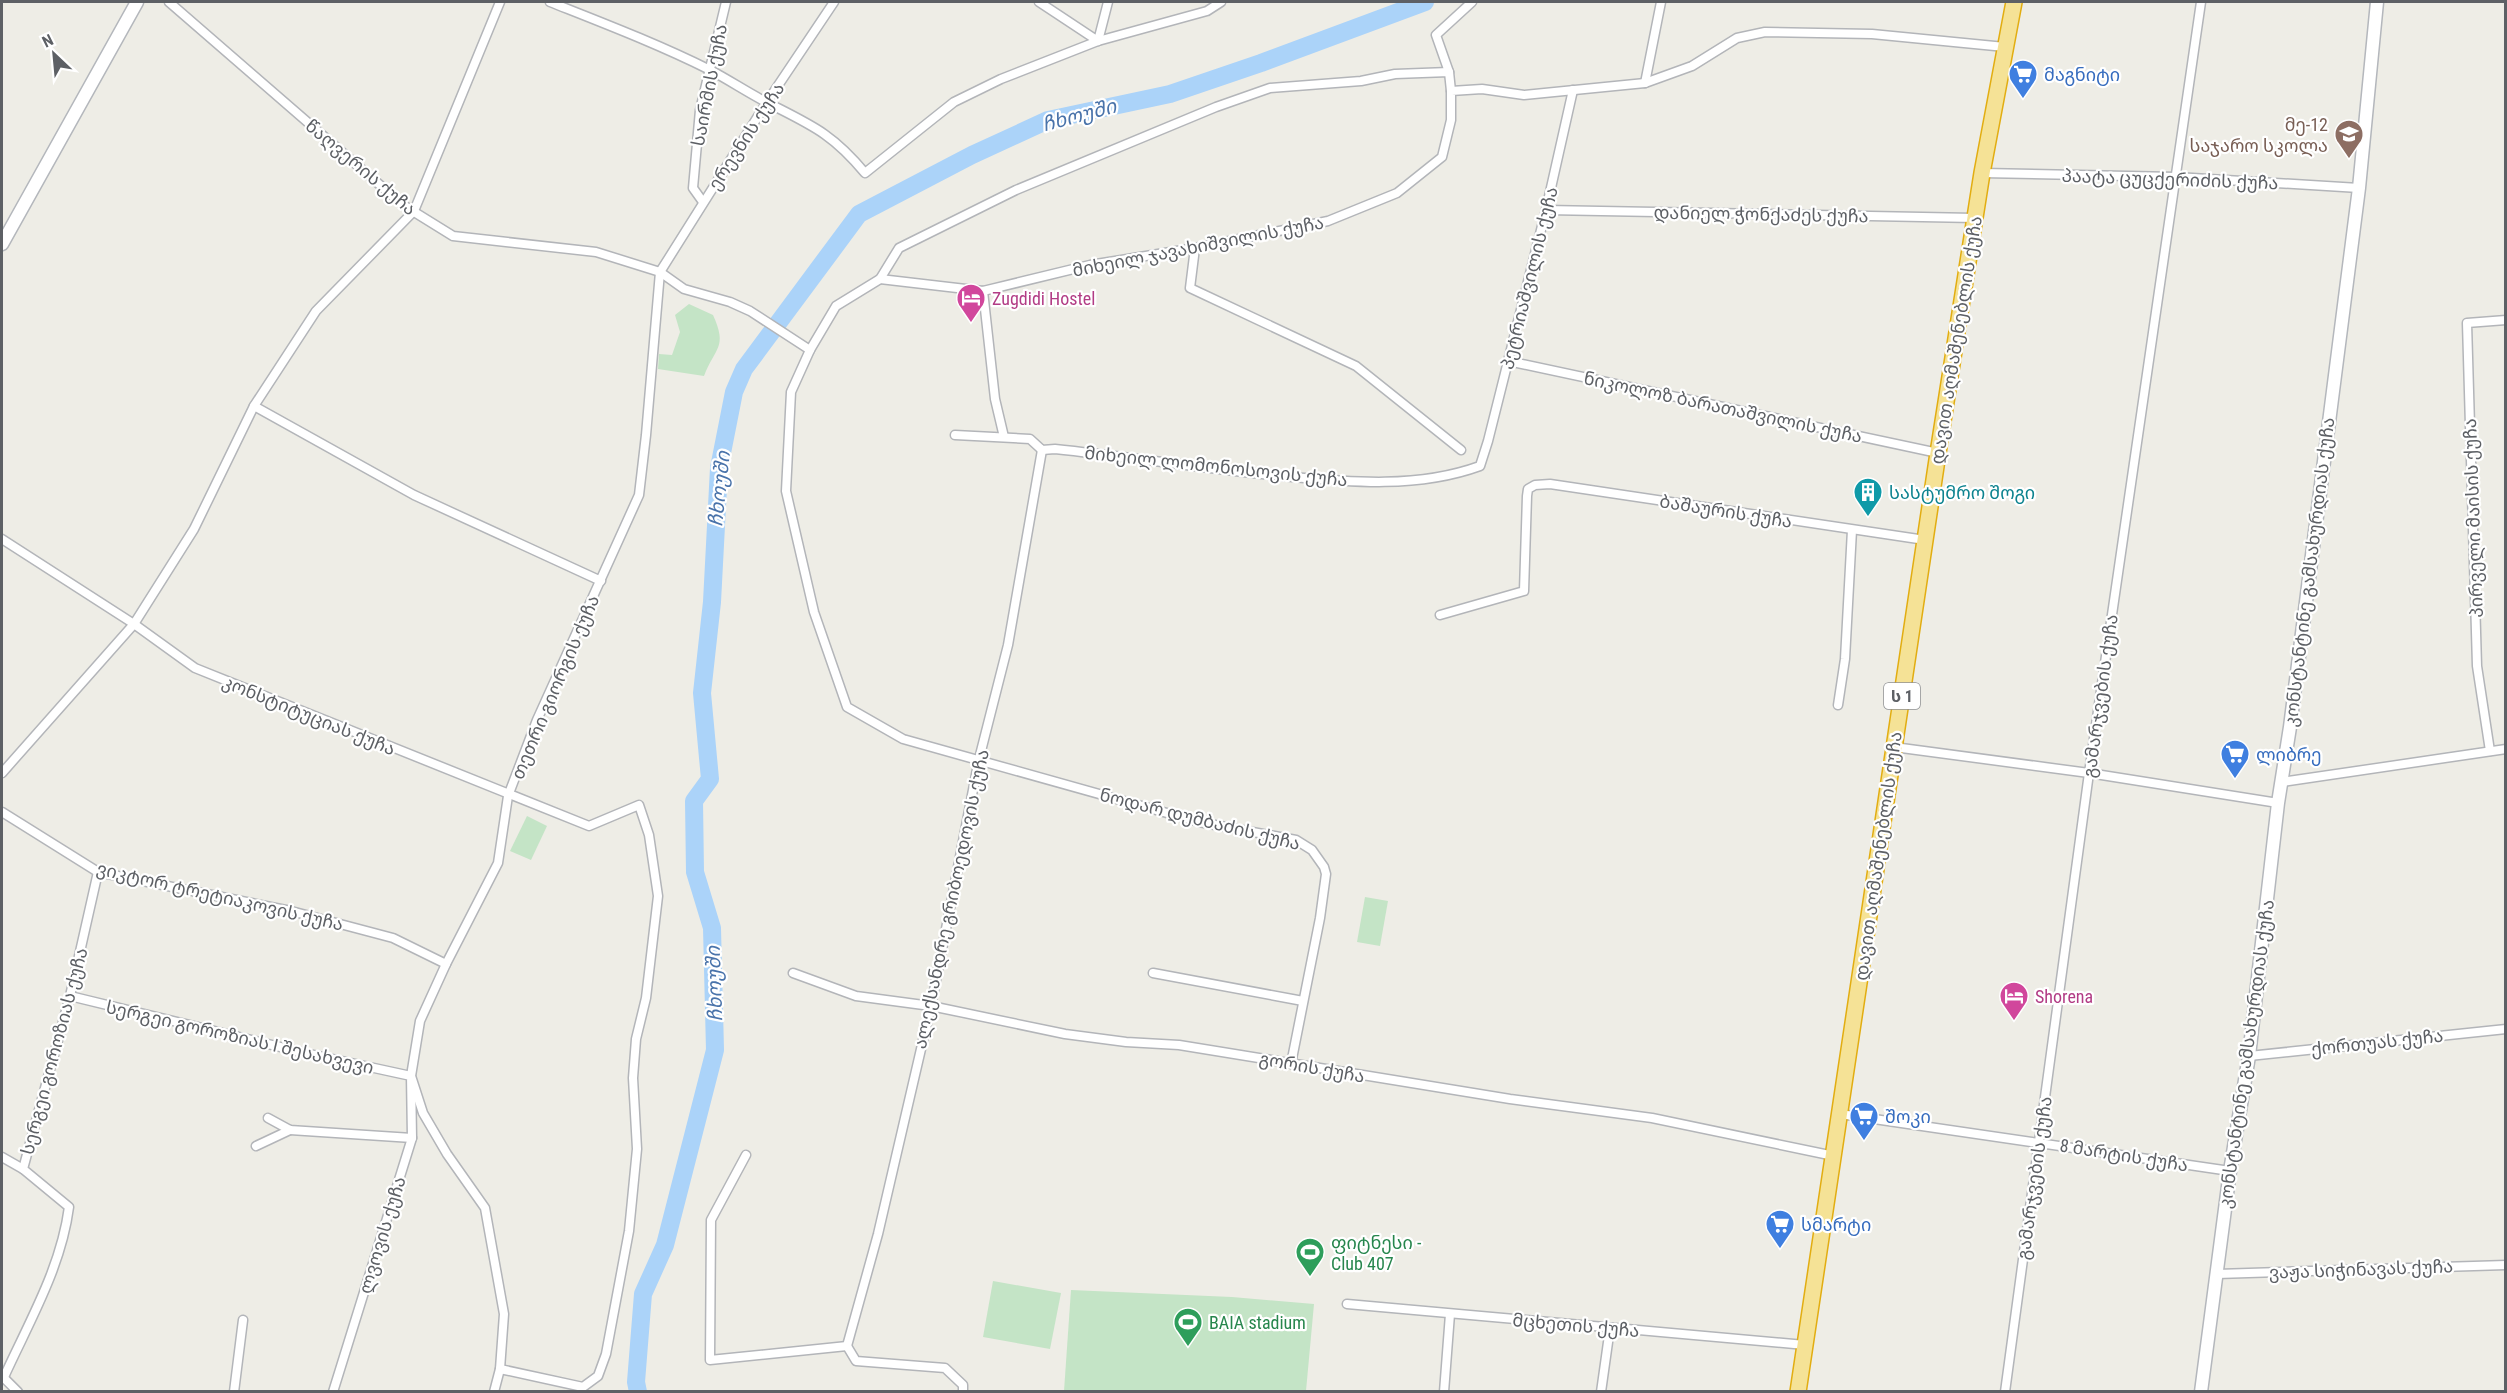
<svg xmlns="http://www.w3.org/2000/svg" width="2507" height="1393" font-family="'Roboto Condensed','Noto Sans Georgian',sans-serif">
  <rect width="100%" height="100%" fill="#eeede6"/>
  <g fill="#c4e4c6">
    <path d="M689,304L713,315C728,348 715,347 704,376L658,369L659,354L672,355L680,332L675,315Z"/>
    <polygon points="527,816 547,826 531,860 510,851"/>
    <polygon points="1365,897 1388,901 1380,946 1357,942"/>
    <polygon points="993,1281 1061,1293 1050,1349 983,1337"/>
    <polygon points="1071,1290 1232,1297 1314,1304 1306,1391 1064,1391"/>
  </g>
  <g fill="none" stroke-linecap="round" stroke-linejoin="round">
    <polyline stroke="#abd3f9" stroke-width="18" points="638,1392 636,1382 643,1294 665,1245 715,1050 712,928 695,872 694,801 710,779 702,693 712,602 719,468 734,392 744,369 859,214 972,155 1048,120 1170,94 1261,63 1425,2"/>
    <g stroke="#b3b5b9" stroke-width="11">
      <g id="street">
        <polyline points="169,2 403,205 453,236 596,252 660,272 684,289 730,302 750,311 810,350"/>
        <path d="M550,2C603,23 658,44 710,70C729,80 747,92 766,102C811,125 832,133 865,173L954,102L1001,79L1098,41L1207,11L1221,2"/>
        <polyline points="1039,2 1098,41 1108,2"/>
        <polyline points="1449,72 1436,35 1472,2"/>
        <polyline points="1645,83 1661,2"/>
        <polyline points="1982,173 2176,177 2359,188"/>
        <polyline points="703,202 693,188 700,110 726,2"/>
        <polyline points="1546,210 1975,218"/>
        <polyline points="1195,248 1190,288 1356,366 1461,450"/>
        <polyline points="880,279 983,291 1090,265 1195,248 1328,221 1397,193 1442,157 1451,120 1451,91 1482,89 1524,95 1645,83 1692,66 1737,38 1765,32 1872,34 2005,47"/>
        <polyline points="983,291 995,399 1004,437"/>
        <polyline points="1508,361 1938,453"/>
        <polyline points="254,406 414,495 601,581"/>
        <path d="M955,435L1030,439L1042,450L1055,449C1131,457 1206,469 1282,476C1348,482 1417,489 1480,466L1488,441L1546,210L1573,90"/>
        <polyline points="2,539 134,624 195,668 589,826 639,805 649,835 658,896 646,998 636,1039 633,1078 637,1149 629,1231 606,1354 598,1376 583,1387 500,1369"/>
        <polyline points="1440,615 1524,591 1527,496 1528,489 1535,485 1550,484 1925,540"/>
        <polyline points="1838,705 1845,659 1852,530"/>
        <polyline points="1894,747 2089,773 2278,803"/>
        <polyline points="2490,751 2477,666 2467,323 2506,320"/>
        <polyline points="2,773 134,624 194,529 254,406 316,311 414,211 500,2"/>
        <polyline points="2282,782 2506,749"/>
        <polyline points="2,812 98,872 291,911 393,938 446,964"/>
        <polyline points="793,973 856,996 931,1006 1065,1034 1126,1042 1179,1045 1510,1099 1652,1118 1834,1156"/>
        <polyline points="1153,973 1303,1001"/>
        <polyline points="70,996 305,1053 411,1076 412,1138 333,1392"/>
        <polyline points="2249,1056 2506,1029"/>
        <polyline points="1291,1064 1320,918 1326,874 1324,867 1312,850 1296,840 1199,822 903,739 847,707 814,612 786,491 791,392 810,350 836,306 880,279 899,248 1016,190 1216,107 1270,88 1361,81 1395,74 1449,72 1451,91"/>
        <polyline points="1840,1114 2230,1171"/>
        <polyline points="268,1118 290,1130 412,1138"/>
        <polyline points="256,1146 290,1130"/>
        <polyline points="746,1155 711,1220 710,1360 847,1346"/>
        <polyline points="2,1157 23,1169"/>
        <polyline points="2217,1274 2506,1265"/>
        <polyline points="1347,1304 1805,1345"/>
        <polyline points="847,1346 878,1234 931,1006 979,759 1008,645 1042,450"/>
        <polyline points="847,1346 856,1361 945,1368 963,1385 963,1392"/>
        <polyline points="2,1376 18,1392"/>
        <path d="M4,1377C29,1322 61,1268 69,1207L23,1169L70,996L98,872"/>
        <polyline points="234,1392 243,1320"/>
        <polyline points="494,1392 500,1369 504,1314 485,1208 447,1154 423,1113 411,1076 420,1021 446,964 498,863 508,796 537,720 639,495 646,435 660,272 767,102 834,2"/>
        <polyline points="1444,1392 1450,1314"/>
        <polyline points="1601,1392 1610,1328"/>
        <polyline points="2005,1392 2089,773 2201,2"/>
      </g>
    </g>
    <g stroke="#b4b7bc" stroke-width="15">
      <g id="secondary">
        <polyline points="2,244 137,2"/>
        <polyline points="2201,1392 2230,1171 2249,1056 2278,803 2290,727 2359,188 2377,2"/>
      </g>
    </g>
    <g stroke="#e2ad11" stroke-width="18">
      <polyline id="highway" points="1798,1392 1938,453 1982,173 2014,2"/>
    </g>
    <use href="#street" stroke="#fff" stroke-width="8"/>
    <use href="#secondary" stroke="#fff" stroke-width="12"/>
    <use href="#highway" stroke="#f5e296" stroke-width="15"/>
  </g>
  <defs>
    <g id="supermarket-pin" transform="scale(1.5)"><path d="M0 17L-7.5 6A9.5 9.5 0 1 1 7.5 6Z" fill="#3f7fe0" stroke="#fff"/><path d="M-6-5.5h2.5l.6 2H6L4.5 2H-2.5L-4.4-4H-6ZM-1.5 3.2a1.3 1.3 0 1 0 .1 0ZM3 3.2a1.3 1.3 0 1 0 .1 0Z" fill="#fff"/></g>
    <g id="school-pin" transform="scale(1.5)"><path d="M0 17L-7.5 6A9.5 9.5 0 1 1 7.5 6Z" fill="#8d6e63" stroke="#fff"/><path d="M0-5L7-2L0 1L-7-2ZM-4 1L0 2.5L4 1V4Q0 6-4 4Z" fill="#fff"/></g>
    <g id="hotel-pin" transform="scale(1.5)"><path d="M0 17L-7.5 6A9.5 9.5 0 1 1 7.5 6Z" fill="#d1479c" stroke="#fff"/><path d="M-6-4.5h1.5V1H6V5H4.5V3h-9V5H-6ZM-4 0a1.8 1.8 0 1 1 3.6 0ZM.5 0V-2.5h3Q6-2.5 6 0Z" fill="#fff"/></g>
    <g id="building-pin" transform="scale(1.5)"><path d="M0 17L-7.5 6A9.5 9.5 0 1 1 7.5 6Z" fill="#0f9aa8" stroke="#fff"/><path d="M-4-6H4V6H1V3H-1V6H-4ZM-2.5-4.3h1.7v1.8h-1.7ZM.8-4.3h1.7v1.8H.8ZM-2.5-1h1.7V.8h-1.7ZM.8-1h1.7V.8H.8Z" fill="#fff"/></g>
    <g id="stadium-pin" transform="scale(1.5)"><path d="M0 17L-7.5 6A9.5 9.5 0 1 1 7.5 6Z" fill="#2e9e5b" stroke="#fff"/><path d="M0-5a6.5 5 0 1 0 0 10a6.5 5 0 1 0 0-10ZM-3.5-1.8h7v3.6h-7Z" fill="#fff"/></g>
  </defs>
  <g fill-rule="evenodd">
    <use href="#supermarket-pin" x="2023" y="74"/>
    <use href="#school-pin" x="2349" y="134"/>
    <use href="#hotel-pin" x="971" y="298"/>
    <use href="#building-pin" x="1868" y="492"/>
    <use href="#supermarket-pin" x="2235" y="754"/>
    <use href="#hotel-pin" x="2014" y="996"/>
    <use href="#supermarket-pin" x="1864" y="1116"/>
    <use href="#supermarket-pin" x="1780" y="1224"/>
    <use href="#stadium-pin" x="1310" y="1252"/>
    <use href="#stadium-pin" x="1188" y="1322"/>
  </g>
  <g text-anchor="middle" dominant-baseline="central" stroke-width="4.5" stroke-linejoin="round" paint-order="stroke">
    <rect fill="#fff" stroke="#8e9093" stroke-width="1.5" x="1884" y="683" width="36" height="26" rx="4.5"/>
    <g font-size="16" font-weight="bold" fill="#5d6065">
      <text x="1902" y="696">ს 1</text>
    </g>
    <g font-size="18" fill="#366cbe" stroke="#fff" text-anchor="start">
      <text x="2044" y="74">მაგნიტი</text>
      <text x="2256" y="754">ლიბრე</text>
      <text x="1885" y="1116">შოკი</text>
      <text x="1801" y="1224">სმარტი</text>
    </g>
    <g font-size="18" fill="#5d6065" stroke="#fff">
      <text transform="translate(709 85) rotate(-79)">საირმის ქუჩა</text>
      <text transform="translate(746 136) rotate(-57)">ერევნის ქუჩა</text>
      <text transform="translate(361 167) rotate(40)">წაღვერის ქუჩა</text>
      <text transform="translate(2170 179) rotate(2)">პაატა ცუცქერიძის ქუჩა</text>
      <text transform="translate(1761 214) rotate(1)">დანიელ ჭონქაძეს ქუჩა</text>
      <text transform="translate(1198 246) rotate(-11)">მიხეილ ჯავახიშვილის ქუჩა</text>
      <text transform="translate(1529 278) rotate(-76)">პეტრიაშვილის ქუჩა</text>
      <text transform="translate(1956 340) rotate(-81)">დავით აღმაშენებლის ქუჩა</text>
      <text transform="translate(1723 407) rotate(12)">ნიკოლოზ ბარათაშვილის ქუჩა</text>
      <text transform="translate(1216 466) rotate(6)">მიხეილ ლომონოსოვის ქუჩა</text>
      <text transform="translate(1726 511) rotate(9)">ბაშაურის ქუჩა</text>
      <text transform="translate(2473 518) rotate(-92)">პირველი მაისის ქუჩა</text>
      <text transform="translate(2309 572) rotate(-83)">კონსტანტინე გამსახურდიას ქუჩა</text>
      <text transform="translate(555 687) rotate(-67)">თეთრი გიორგის ქუჩა</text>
      <text transform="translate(2100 696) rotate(-82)">გამარჯვების ქუჩა</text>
      <text transform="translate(309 715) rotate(22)">კონსტიტუციას ქუჩა</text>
      <text transform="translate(1200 819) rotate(14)">ნოდარ დუმბაძის ქუჩა</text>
      <text transform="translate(1878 856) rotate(-82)">დავით აღმაშენებლის ქუჩა</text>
      <text transform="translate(220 896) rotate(13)">ვიკტორ ტრეტიაკოვის ქუჩა</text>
      <text transform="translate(951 899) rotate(-78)">ალექსანდრე გრიბოედოვის ქუჩა</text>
      <text transform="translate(240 1037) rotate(13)">სერგეი გოროზიას I შესახვევი</text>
      <text transform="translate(2377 1042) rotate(-6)">ქორთუას ქუჩა</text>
      <text transform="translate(54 1051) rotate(-75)">სერგეი გოროზიას ქუჩა</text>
      <text transform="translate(2246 1054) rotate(-82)">კონსტანტინე გამსახურდიას ქუჩა</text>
      <text transform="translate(1312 1067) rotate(10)">გორის ქუჩა</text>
      <text transform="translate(2124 1155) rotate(9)">8 მარტის ქუჩა</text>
      <text transform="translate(2034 1178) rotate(-82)">გამარჯვების ქუჩა</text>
      <text transform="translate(382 1235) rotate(-73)">ლვოვის ქუჩა</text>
      <text transform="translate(2361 1269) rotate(-2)">ვაჟა სიჭინავას ქუჩა</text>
      <text transform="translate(1576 1325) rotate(5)">მცხეთის ქუჩა</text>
    </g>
    <g font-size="18" fill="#785e54" stroke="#fff" text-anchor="end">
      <text x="2328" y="124">მე-12<tspan x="2328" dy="21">საჯარო სკოლა</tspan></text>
    </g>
    <g font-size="18" fill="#b23c85" stroke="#fff" text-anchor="start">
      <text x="992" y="298">Zugdidi Hostel</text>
      <text x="2035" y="996">Shorena</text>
    </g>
    <g font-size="18" fill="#0d838f" stroke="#fff" text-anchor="start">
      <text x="1889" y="492">სასტუმრო შოგი</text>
    </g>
    <g font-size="18" fill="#27864d" stroke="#fff" text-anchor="start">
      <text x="1331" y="1242">ფიტნესი -<tspan x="1331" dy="21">Club 407</tspan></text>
      <text x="1209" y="1322">BAIA stadium</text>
    </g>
    <g font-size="20" font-style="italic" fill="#4973aa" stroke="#fff">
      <text transform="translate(1079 115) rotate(-15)">ჩხოუში</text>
      <text transform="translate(719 489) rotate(-84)">ჩხოუში</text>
      <text transform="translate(714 984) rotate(-92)">ჩხოუში</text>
    </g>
  </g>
  <rect width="2507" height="1393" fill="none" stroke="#5d6065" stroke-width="6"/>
  <g transform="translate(54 54) rotate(334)" stroke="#ffffff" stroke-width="4.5" paint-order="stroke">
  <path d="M0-4.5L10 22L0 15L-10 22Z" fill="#5d6065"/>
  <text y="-9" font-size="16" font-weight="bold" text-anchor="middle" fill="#5d6065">N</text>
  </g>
</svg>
